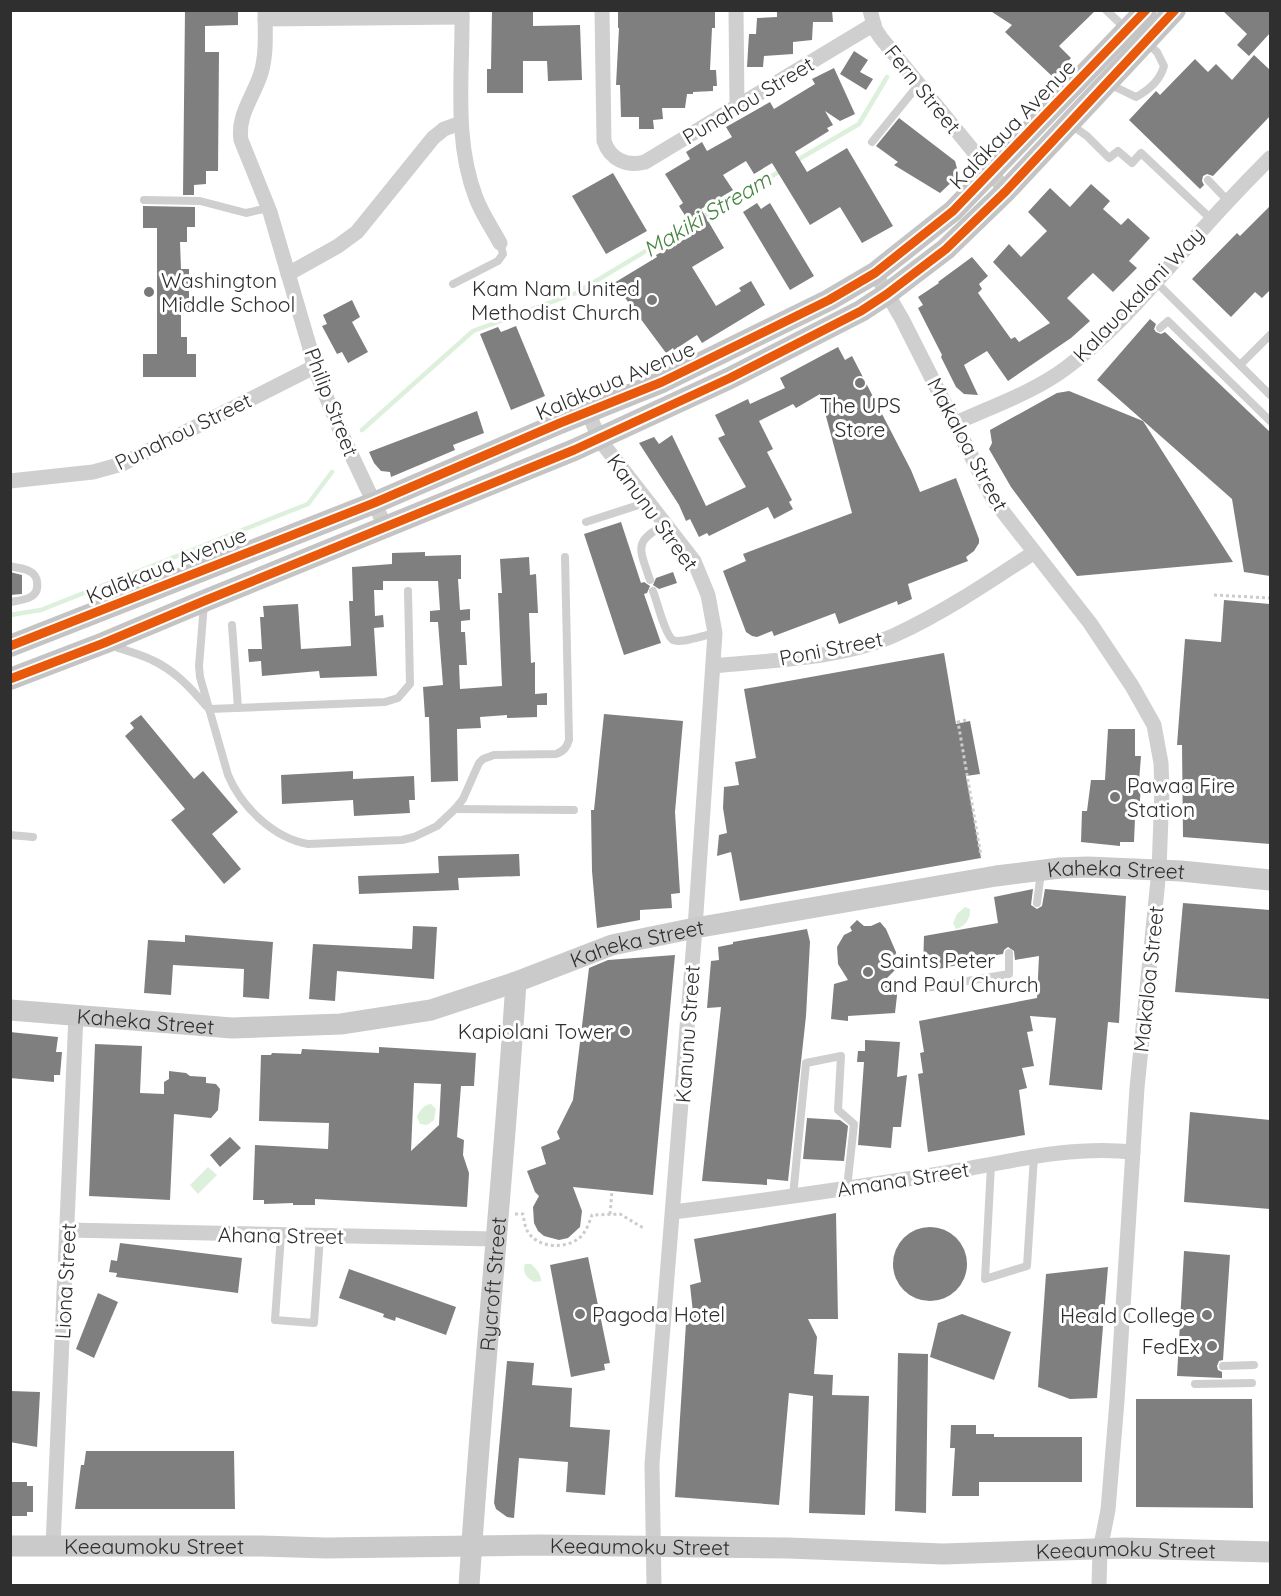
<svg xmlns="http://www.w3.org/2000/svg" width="1281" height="1596" font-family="Quicksand,sans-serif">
  <rect width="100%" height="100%" fill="#fff"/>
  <g fill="#dcf0db">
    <path d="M965,907L970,909C971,918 965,927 956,929L953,923L957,914Z"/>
    <path d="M431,1104L436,1109L434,1120L427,1125L420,1124L417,1117C420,1110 423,1105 431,1104Z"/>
    <polygon points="208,1167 217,1175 198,1194 190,1185"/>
    <path d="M525,1264H531C536,1268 541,1274 541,1281L534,1282C527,1278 522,1273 525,1264Z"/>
  </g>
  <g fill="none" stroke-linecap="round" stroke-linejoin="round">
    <g stroke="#dcf0db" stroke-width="4.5">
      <polyline points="794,162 859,124 887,77"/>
      <polyline points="701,218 782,170"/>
      <polyline points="362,430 473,331 576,293 694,222"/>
      <polyline points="10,615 41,610 308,504 332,472"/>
    </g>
  </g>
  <g fill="#7f7f7f" fill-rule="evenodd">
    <polygon points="185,10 238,10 238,25 205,26 205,52 219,52 218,171 206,171 206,184 194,185 194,195 183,195"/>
    <polygon points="492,10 533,10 533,26 580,25 582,80 548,81 547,61 523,61 523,93 487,93 487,69 491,69"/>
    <polygon points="618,10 715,10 715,28 712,28 710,70 716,70 717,86 713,86 713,91 693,92 693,94 687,94 685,108 662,108 663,119 653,120 654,129 639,129 639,117 621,117 620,85 616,85 619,28 618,28"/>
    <polygon points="777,10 832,10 833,22 813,22 812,40 793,42 793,54 764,56 763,67 747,67 749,34 756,34 757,18 777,17"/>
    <polygon points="989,10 1096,10 1059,46 1071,58 1053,77 1005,32 1012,25"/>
    <polygon points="1222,10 1270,10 1270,33 1249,56 1237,45 1247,34"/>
    <polygon points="854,51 868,60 860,72 873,79 866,90 840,74"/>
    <polygon points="1254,55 1270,70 1270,116 1213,176 1207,174 1203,176 1202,181 1204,185 1200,189 1129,120 1156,91 1160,95 1195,59 1208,72 1216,64 1232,80"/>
    <polygon points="834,68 855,114 840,121 825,111 833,125 827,128 829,131 795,152 807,172 847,148 893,226 862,243 840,207 810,225 772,163 754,174 746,161 723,175 733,190 701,209 724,248 692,267 716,306 741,291 739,288 751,281 765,305 702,343 697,335 674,350 673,348 666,353 614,283 657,257 656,255 696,233 679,206 683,203 665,174 690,159 686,152 702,142 707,151 732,137 726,127 770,102 774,109 815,84 812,79"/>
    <polygon points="899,118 955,161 958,172 956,178 940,193 894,165 898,162 876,146"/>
    <polygon points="613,173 647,231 606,254 572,196"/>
    <polygon points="1091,184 1110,201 1103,209 1121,225 1128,218 1150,238 1129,261 1137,268 1113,292 1093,273 1067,298 1090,321 1071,338 1008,381 987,351 964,365 978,395 964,394 956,387 941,357 942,355 918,308 923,305 918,297 939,283 938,282 972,257 988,276 979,284 982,289 978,293 1011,339 1015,337 1019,342 1050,323 993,262 1009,244 1021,257 1047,231 1028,212 1050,188 1070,207"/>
    <polygon points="757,203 761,209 770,203 814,276 790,290 743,212"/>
    <polygon points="143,206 195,207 195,227 187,227 187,242 180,242 181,269 189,269 189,310 181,310 181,337 187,337 187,354 196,354 196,377 143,377 143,354 157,354 157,228 143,228"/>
    <polygon points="1270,206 1270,290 1262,298 1255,292 1231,317 1192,279 1237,233 1240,236"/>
    <polygon points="352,300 360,317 352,322 368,352 348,363 342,352 337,354 322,326 327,324 323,315"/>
    <polygon points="1150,319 1156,324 1154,329 1156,332 1161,334 1165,332 1270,432 1270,576 1244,572 1232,499 1097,380"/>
    <polygon points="516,326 545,396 511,410 480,334 498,327 501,332"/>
    <polygon points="838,347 845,360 852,356 911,470 920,492 956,478 979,539 979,543 974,551 966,557 968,561 908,584 912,599 898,605 897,601 839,624 835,613 774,636 772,631 757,637 752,636 746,632 723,571 746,561 743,554 852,513 820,394 796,408 793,404 759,421 773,449 767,452 792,500 789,502 793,509 774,519 768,507 709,536 707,533 699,537 690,519 686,521 679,505 639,443 654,437 659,444 672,435 706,506 746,487 718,438 725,435 715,415 748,399 750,404 785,388 780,378"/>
    <polygon points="1069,391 1143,421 1233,562 1077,576 1011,487 989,449 992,443 990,430 1057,393"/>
    <polygon points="477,411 484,433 453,445 455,450 391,477 390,472 381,471 374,463 369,452"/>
    <polygon points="621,522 641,583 644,582 650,586 647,593 644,594 661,643 624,655 584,534"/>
    <polygon points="425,552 425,556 461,555 461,579 458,579 460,610 470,609 470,620 461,621 461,632 465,632 467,665 459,665 460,689 502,686 498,593 502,593 500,559 529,557 530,575 536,574 538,613 529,613 531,663 535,662 535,694 547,693 547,705 537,705 537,717 507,718 507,715 480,717 481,728 457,729 458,781 431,782 429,717 425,717 423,687 443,685 438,622 430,622 430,611 440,610 438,581 383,581 383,590 374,590 375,616 383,615 384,627 374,628 377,676 320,678 319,671 262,676 261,661 249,662 248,649 262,649 260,617 264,617 263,606 298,604 301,649 351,646 349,601 353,601 352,567 392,564 392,553"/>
    <polygon points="10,572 22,575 22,594 10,595"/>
    <polygon points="673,572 677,583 659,589 653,585 656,578"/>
    <polygon points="1224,600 1270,604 1270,844 1183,837 1182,745 1177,745 1185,639 1221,642"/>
    <polygon points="944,653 956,724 970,721 980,774 966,776 981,858 740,901 731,852 717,856 719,835 727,833 723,808 724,787 739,785 735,762 756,758 744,689"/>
    <polygon points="604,714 683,721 675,812 680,893 671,894 672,908 640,910 640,920 597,928 592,871 591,810 594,810"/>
    <polygon points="141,715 194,779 203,771 238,812 212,834 241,869 224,884 171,820 185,809 125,736 134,728 130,723"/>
    <polygon points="1108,729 1135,729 1135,756 1141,756 1139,782 1141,782 1139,818 1135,818 1134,842 1120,842 1120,846 1081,842 1082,811 1087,811 1091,780 1105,780"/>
    <polygon points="353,771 353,779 414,776 415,800 409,800 410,813 354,816 353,800 282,804 281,775"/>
    <polygon points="519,854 520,876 458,878 459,890 359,894 358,876 439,873 438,856"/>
    <polygon points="1033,889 1031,905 1037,909 1042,906 1045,889 1126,896 1119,1023 1108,1022 1102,1090 1049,1085 1056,1018 1030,1016 1033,1031 1027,1032 1034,1066 1022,1068 1027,1088 1019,1090 1025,1135 928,1152 918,1074 923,1073 920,1053 924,1052 919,1021 1037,998 1039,956 1015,960 1014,951 1008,947 1004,950 1003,954 963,960 963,964 933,970 933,966 923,967 924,936 998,923 994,897"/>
    <polygon points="1183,903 1270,910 1270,999 1175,992"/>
    <polygon points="857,920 864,926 871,926 880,922 886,929 896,952 895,970 880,985 898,987 895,1013 848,1016 848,1021 831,1019 834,984 848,980 838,964 837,947 844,935 852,931 850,927"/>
    <polygon points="413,926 437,927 434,979 337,971 335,1001 309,999 313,944 412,949"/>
    <polygon points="807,929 810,942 806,1016 788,1181 767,1179 767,1185 702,1181 721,1007 707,1008 711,961 719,960 718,947 733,944 733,942"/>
    <polygon points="185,935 273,942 269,999 243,997 244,969 173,965 171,995 144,993 148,940 185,942"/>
    <polygon points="675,955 653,1195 573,1187 582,1211 580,1227 568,1238 559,1240 544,1236 538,1231 534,1223 533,1207 539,1196 535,1192 527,1171 546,1164 541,1147 560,1139 557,1132 573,1100 589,968 608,960"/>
    <polygon points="10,1032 58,1037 56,1052 62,1052 60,1075 54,1075 54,1082 10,1078"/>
    <polygon points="865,1040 900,1042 897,1077 907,1075 901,1127 893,1127 891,1148 858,1145 864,1062 857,1062 858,1051 865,1051"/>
    <polygon points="95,1044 142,1046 140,1093 164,1094 164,1082 169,1079 169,1071 186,1073 190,1076 206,1077 206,1083 216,1084 220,1089 218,1110 211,1118 174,1114 170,1200 89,1196"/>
    <path d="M379,1047L476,1053L474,1086H461L457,1137L464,1140L463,1155L469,1173L467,1207L315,1199V1205H293V1203L264,1204V1200H253L255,1145L328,1149L329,1123L259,1121L261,1055H271L272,1053L301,1054L302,1049L379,1053ZM414,1083L441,1084L439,1125L411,1151Z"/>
    <polygon points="1190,1112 1270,1120 1270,1209 1184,1202"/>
    <polygon points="807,1118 840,1120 848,1126 844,1161 803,1159"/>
    <polygon points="230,1137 241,1148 220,1167 210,1155"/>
    <polygon points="836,1213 838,1319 808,1319 817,1337 814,1374 833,1375 832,1395 869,1396 865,1515 809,1513 813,1396 789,1393 779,1505 675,1497 686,1323 694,1322 690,1285 701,1282 694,1239"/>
    <circle cx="930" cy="1264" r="37"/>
    <polygon points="120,1243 242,1258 238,1293 116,1277 117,1273 109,1272 111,1260 117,1261"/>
    <polygon points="1184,1251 1230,1255 1223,1360 1219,1361 1217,1366 1218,1370 1222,1372 1222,1378 1177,1376"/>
    <polygon points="588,1257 610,1363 604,1364 605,1370 571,1377 550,1265"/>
    <polygon points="1108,1267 1097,1398 1070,1399 1038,1387 1046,1274"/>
    <polygon points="349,1269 456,1307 446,1335 396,1317 395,1321 383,1317 384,1314 339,1298"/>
    <polygon points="98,1293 118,1302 94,1358 76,1349"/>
    <polygon points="962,1314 1011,1332 994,1380 930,1357 938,1323"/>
    <polygon points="898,1353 928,1354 926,1513 895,1511"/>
    <polygon points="507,1361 534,1363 532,1385 572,1388 570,1427 610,1430 605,1495 566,1492 568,1462 519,1458 514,1518 507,1517 496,1509 494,1503"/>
    <polygon points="10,1391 40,1392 37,1447 10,1442"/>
    <polygon points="1136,1399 1252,1399 1253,1508 1136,1507"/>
    <polygon points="951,1425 976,1425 976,1434 994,1434 994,1437 1082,1437 1082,1482 979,1482 979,1496 952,1496 955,1448 950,1448"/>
    <polygon points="86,1451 234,1451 235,1509 75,1509 81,1465 84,1465"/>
    <polygon points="10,1482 27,1482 27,1486 33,1486 33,1512 27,1512 27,1516 10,1516"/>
  </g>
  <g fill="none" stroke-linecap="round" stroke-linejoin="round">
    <g stroke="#ccc" stroke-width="3" stroke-dasharray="3 3" stroke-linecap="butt">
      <polyline points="1214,595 1270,598"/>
      <polyline points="966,720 958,722 981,856"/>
      <path d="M515,1214H523C524,1219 525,1228 528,1232C538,1248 564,1249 578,1239C586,1233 589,1223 592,1215L620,1214L645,1229"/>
      <polyline points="610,1214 612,1191"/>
    </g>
    <g stroke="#cfcfcf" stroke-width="8">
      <polyline points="1106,10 1126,29"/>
      <path d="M1109,84L1136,97C1149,90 1160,81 1164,66L1157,52L1147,43"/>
      <polyline points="1070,124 1087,136 1109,158 1118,151 1132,163 1141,153 1211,219"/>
      <polyline points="872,142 919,84"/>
      <polyline points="1208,180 1228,201"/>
      <polyline points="144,200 200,201 246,213 268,208"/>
      <polyline points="1156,282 1270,395"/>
      <polyline points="453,284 498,261 503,254 500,243"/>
      <polyline points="1160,328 1168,321 1270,421"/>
      <polyline points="1240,365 1270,335"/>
      <polyline points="586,522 648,502"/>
      <path d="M10,566C16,568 24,568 29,571C34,573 37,578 37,582C40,599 22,600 10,602"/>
      <path d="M650,580C639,547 633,542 666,524"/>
      <path d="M653,591C657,601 665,635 673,640C680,644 706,635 715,633"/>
      <path d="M204,604L199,666L200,677L228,775C241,806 273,838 308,844L402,840L414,837L437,826L455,809L463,799L479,763L483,759L494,755L556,754C564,751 567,747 569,740L565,557"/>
      <polyline points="232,625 238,708"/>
      <path d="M112,646C125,650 140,654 152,660C174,670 191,688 206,706"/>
      <polyline points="209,709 385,702 398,698 410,684 408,591"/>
      <polyline points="455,809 574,810"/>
      <polyline points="10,835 33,837"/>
      <polyline points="1037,903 1041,872"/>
      <polyline points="926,988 1009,974 1009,953"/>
      <polyline points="991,1165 985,1279 1027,1266 1034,1156"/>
      <polyline points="793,1196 806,1063 841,1056 838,1110 854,1124 847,1188"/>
      <polyline points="281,1235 275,1320 314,1323 320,1236"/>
      <polyline points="1223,1366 1254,1365"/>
      <polyline points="1195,1384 1252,1383"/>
    </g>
    <g stroke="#cfcfcf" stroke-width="15">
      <path d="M265,10C265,31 267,53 261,73C254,96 237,115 241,140L270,212L309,345L314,367L342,435L385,526"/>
      <path d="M462,10C463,72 453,139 476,198C482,214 492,228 500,243"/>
      <path d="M602,10L604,141C610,159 626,167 645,162L874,24"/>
      <polyline points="736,10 737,106"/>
      <polyline points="870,10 875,29 881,38 1006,191"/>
      <polyline points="265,19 462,17"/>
      <polyline points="875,273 902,319 993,499 1090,623 1132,686 1154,725 1161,763 1162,790 1159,870 1137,1088 1117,1401 1108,1510 1100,1550 1099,1586"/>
      <polyline points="288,274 338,246 357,232 433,138 444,129 461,123"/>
      <polyline points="588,411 599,439 694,561 708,595 715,633 695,928 652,1464 654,1586"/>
      <path d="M956,423C993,406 1034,392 1066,368C1109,336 1145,294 1180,255C1209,221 1239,189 1270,158"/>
      <polyline points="10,481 93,472 122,464 314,367"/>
      <path d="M714,666C772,660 841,659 895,635C943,613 989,582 1033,553"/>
      <path d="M673,1212C762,1201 851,1188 939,1174C1004,1163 1067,1145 1133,1152"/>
      <polyline points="67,1230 495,1239"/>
      <polyline points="53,1546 76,1015"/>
    </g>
    <g stroke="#cacaca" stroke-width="21">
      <path id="s1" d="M10,1010L232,1028L341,1024L431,1010L516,982L612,945L695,928L996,876L1060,868L1088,867L1181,871L1270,880"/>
      <path id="s2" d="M10,1546H261L326,1548L539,1545L788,1548L943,1554L1124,1548L1270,1552"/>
      <path id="s3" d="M469,1586C482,1384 503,1183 516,982"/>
    </g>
    <g stroke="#c4c4c4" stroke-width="22">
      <polyline points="10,646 374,503 560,423 662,382 829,300 875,273 953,211 1146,10"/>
      <polyline points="10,679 104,643 204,601 574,450 730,378 861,311 887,294 946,249 1006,191 1175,10"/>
    </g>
    <g stroke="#fff" stroke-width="13">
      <g id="cycleway">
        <polyline points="10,646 374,503 560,423 662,382 829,300 875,273 953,211 1146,10"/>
        <polyline points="10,679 104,643 204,601 574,450 730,378 861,311 887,294 946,249 1006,191 1175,10"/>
      </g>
    </g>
    <use href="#cycleway" stroke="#e8590c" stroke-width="9"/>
  </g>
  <g fill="#787878" stroke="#fff" stroke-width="2">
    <circle cx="149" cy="292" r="6"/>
    <circle cx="652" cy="300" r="6"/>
    <circle cx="860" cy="383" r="6"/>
    <circle cx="1115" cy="797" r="6"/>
    <circle cx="868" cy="972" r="6"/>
    <circle cx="625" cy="1031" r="6"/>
    <circle cx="580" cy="1314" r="6"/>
    <circle cx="1207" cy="1315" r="6"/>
    <circle cx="1212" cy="1346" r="6"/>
  </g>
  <g text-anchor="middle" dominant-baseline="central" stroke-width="6" stroke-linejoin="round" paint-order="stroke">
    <g font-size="21" fill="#2f2f2f" stroke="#fff">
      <text transform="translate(923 89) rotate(51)">Fern Street</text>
      <text transform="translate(748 100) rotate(-31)">Punahou Street</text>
      <text transform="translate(1012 124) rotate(-46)">Kalākaua Avenue</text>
      <text transform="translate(1138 294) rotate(-46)">Kalauokalani Way</text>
      <text transform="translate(615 380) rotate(-23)">Kalākaua Avenue</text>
      <text transform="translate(332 402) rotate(69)">Philip Street</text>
      <text transform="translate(183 431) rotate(-26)">Punahou Street</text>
      <text transform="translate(968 444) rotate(62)">Makaloa Street</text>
      <text transform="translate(653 512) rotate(54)">Kanunu Street</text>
      <text transform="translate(166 565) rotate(-22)">Kalākaua Avenue</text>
      <text transform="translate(831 648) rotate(-11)">Poni Street</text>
      <text stroke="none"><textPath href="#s1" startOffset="1126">Kaheka Street</textPath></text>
      <text stroke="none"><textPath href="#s1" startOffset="640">Kaheka Street</textPath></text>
      <text transform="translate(1148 979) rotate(-84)">Makaloa Street</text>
      <text stroke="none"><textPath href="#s1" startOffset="136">Kaheka Street</textPath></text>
      <text transform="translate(687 1034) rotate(-86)">Kanunu Street</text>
      <text transform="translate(903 1179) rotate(-9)">Amana Street</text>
      <text transform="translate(281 1235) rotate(1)">Ahana Street</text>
      <text transform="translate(65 1281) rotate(-87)">Liona Street</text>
      <text stroke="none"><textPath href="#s3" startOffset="303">Rycroft Street</textPath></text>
      <text stroke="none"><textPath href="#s2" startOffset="144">Keeaumoku Street</textPath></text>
      <text stroke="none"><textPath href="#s2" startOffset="630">Keeaumoku Street</textPath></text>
      <text stroke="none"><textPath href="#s2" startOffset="1116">Keeaumoku Street</textPath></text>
    </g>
    <g font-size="21" fill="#2f2f2f" stroke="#fff" text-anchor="start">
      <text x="161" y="280">Washington<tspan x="161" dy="24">Middle School</tspan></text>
      <text x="640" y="288" text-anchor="end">Kam Nam United<tspan x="640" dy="24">Methodist Church</tspan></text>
      <text x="860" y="405" text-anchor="middle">The UPS<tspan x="860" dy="24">Store</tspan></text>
      <text x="1127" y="785">Pawaa Fire<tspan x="1127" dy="24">Station</tspan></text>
      <text x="880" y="960">Saints Peter<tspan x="880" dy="24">and Paul Church</tspan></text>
      <text x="613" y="1031" text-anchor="end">Kapiolani Tower</text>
      <text x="592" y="1314">Pagoda Hotel</text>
      <text x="1195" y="1315" text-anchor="end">Heald College</text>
      <text x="1200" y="1346" text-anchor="end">FedEx</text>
    </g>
    <g font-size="22" font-style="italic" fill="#458441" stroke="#fff">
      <text transform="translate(707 214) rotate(-31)">Makiki Stream</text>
    </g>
  </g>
  <rect width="1281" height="1596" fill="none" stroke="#2f2f2f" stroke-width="24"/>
</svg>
